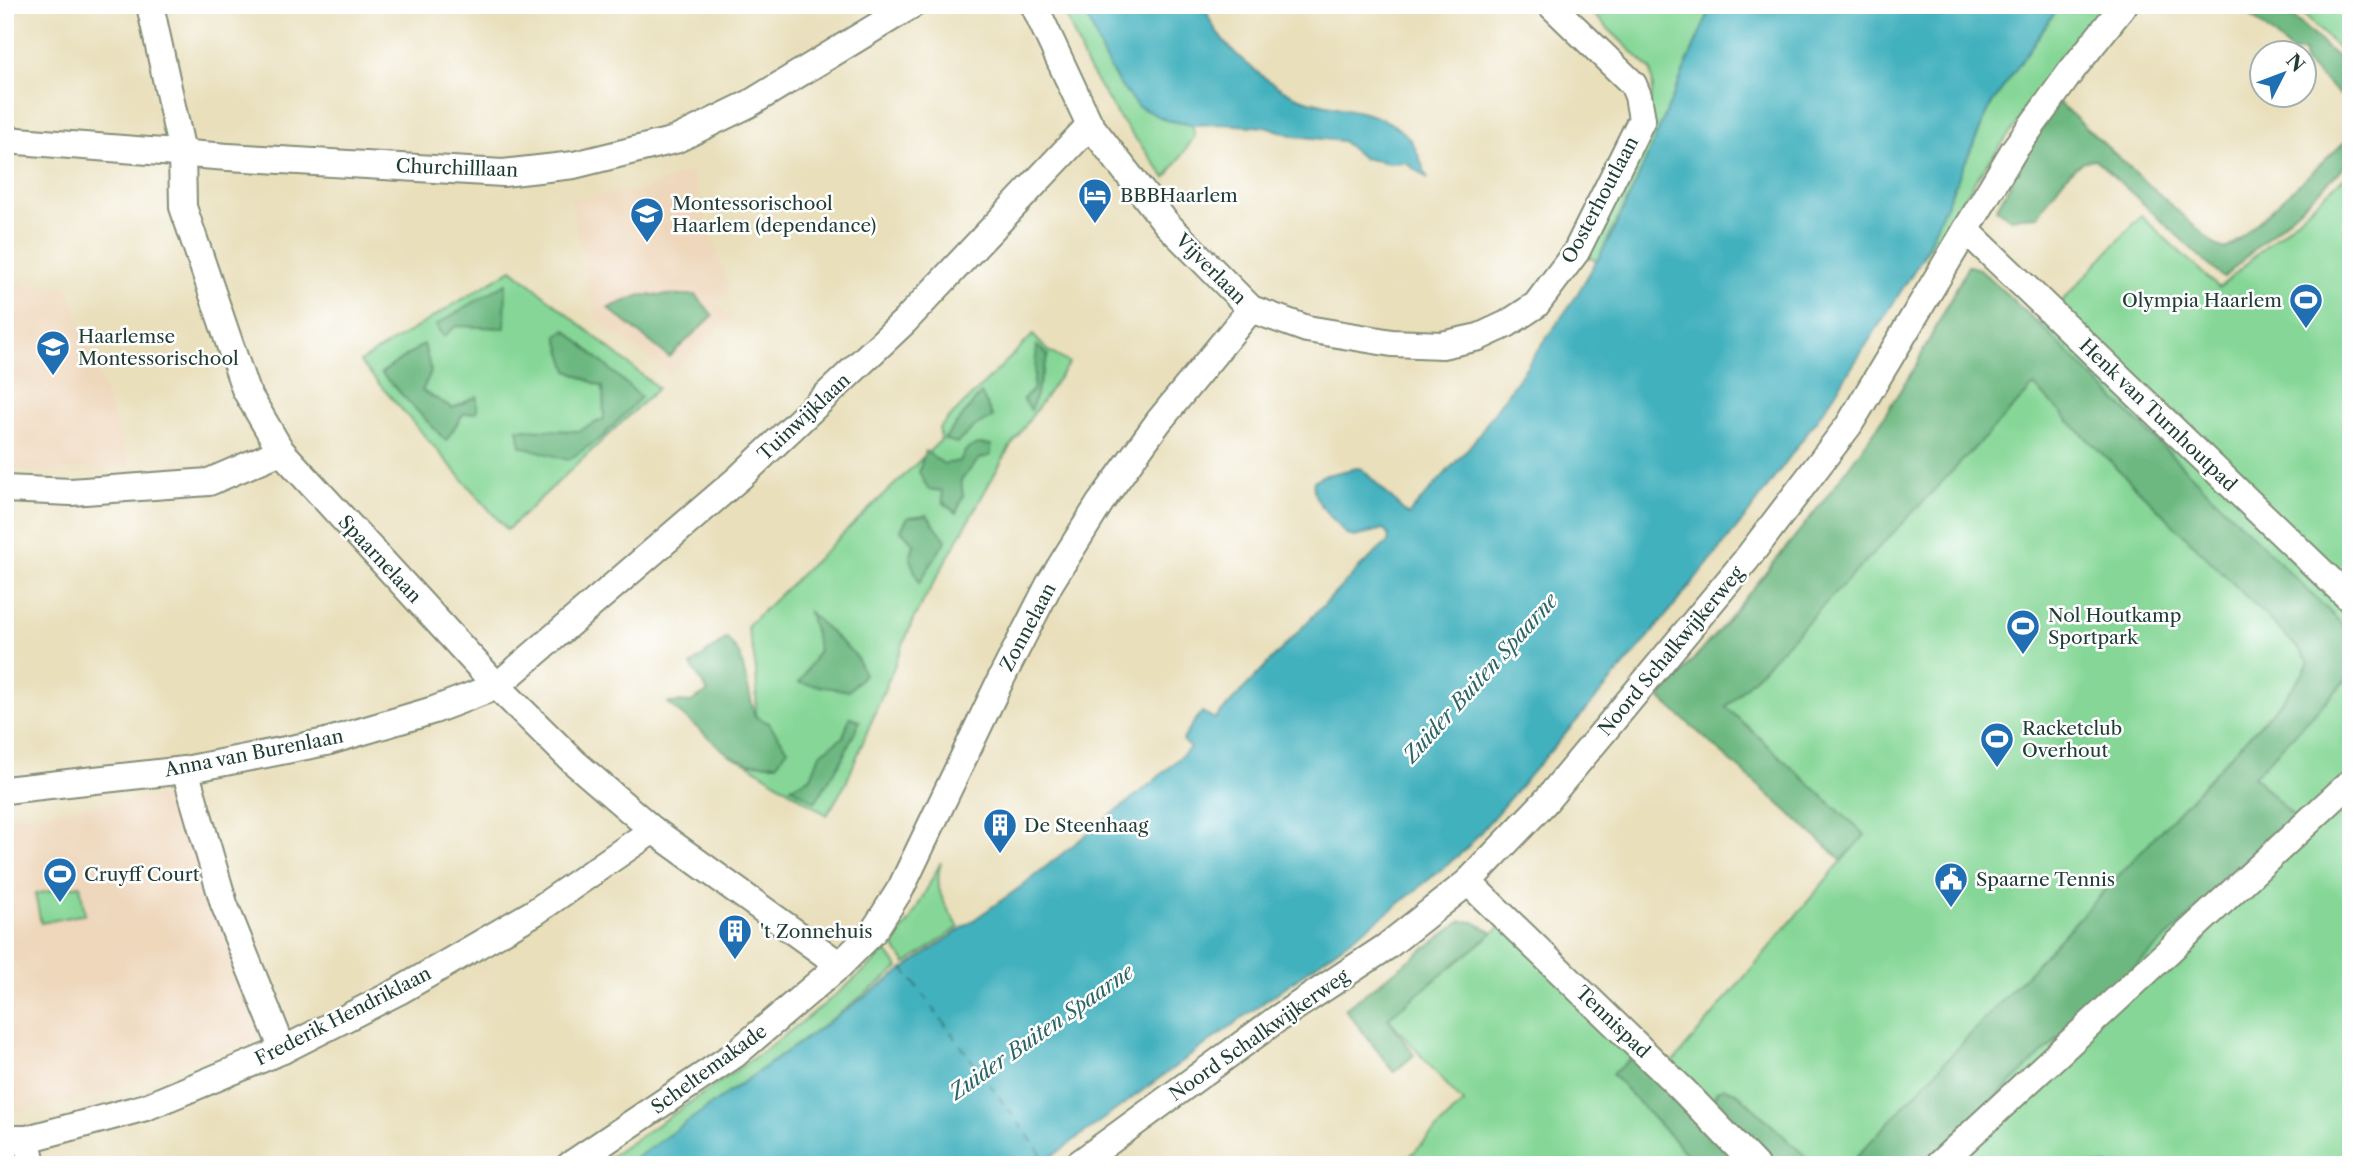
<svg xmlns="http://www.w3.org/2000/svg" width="2356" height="1170" font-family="'Libre Caslon Text',serif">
  <rect width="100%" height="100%" fill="#fff"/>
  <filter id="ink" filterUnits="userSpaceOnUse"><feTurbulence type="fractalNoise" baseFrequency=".0143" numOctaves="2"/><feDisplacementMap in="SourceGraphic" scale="14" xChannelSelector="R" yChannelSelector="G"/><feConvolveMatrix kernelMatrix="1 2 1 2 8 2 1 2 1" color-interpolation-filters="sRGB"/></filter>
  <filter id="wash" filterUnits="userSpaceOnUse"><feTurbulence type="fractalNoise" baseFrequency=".00686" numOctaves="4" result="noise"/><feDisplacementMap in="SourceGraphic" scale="28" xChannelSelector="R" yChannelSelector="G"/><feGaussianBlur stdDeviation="1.57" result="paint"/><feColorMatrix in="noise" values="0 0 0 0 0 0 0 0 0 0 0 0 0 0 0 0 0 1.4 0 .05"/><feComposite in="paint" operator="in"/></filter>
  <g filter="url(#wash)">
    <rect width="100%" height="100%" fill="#e9dfbb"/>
    <g fill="#eed7bb">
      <polygon points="691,171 729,289 716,302 731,318 669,374 596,319 570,198 636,192"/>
      <polygon points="5,283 69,289 131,466 43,471 5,468"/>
      <polygon points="178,794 264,1036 98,1096 5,1114 5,818"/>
    </g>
    <g fill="#86d797" stroke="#528a66" stroke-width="2">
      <polygon points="1062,5 1083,5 1103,56 1119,84 1166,120 1192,125 1195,136 1166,178 1118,116 1086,65"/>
      <polygon points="1584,5 1712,5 1636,183 1597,261 1579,252 1645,123 1653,88 1651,70"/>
      <polygon points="2060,5 2106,5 1989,161 1921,260 1991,105"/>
      <polygon points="2294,5 2351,5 2351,61"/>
      <polygon points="2351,171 2351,1165 1401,1165 1463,1103 1388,1018 1514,916 1670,1066 1850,851 1670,686 1722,627 1823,502 1878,426 1915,367 1968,266 1979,269 2040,325 2141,216 2219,288"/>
      <polygon points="512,269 658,388 507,530 360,362"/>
      <path d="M1033,335L1047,350L1069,363L1008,450L914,618L846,783L827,815L747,763L777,764L768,723L755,716C759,680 756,660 747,626L941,440L939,428Z"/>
      <path d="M941,862C933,890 944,904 959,927L906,964L892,943L910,921Z"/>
      <polygon points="80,885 85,914 41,923 35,894"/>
      <path d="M886,951L899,968L809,1036L626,1165H598C696,1098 799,1032 886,951Z"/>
    </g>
    <g fill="#6cb880" stroke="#467a5a" stroke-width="2">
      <polygon points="2239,5 2280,5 2351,70 2351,105 2304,62 2304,52 2292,52"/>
      <path d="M2058,102L2215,245L2225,249L2233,245L2351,136V161L2223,278L2095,159C2070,160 2052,197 2037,216L2009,218L1996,209L2049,115Z"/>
      <polygon points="1968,266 1979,269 2040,325 2351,633 2351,675 2254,776 2295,818 1923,1165 1869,1165 1857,1156 2286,696 2303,673 2309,662 2298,648 2034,386 1726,707 1865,835 1842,860 1660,698 1722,627 1823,502 1878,426 1915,367"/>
      <polygon points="506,283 505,328 456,326 443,337 436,325"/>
      <polygon points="641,295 696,295 713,316 669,357 608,308"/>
      <polygon points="566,330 641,397 602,437 568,460 521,446 518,429 578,431 604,419 603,387 568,371 557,336"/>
      <polygon points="424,344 431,372 422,391 453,408 477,396 477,412 463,414 446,441 381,373"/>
      <polygon points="1037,346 1048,355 1031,410 1023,399 1033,390"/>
      <polygon points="981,393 993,417 974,427 957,443 944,439"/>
      <polygon points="977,444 991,445 991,455 979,459 961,480 963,496 956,513 943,502 942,491 928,489 919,472 925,451 944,464 960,461 966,450"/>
      <polygon points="927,515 946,540 919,583 910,559 914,544 901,530 908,517"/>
      <polygon points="809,612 856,656 864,674 849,691 799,683 819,650"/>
      <polygon points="727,638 740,655 755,716 768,723 788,749 777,764 747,763 729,755 668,703 690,702 708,692 691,665"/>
      <polygon points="850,717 860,721 840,763 815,802 791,787 811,777 820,754 843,737"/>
      <polygon points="1461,921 1474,922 1493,933 1388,1018 1414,1055 1394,1072 1345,1009"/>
      <polygon points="1635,1055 1743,1165 1697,1165 1612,1074"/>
      <polygon points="1724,1088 1736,1092 1815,1165 1773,1165 1713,1100 1717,1091"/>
    </g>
    <g fill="#42b1be" stroke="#307779" stroke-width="2">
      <path d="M1083,5H1206C1208,39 1272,89 1303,99C1336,110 1375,108 1403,132C1416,143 1421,164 1428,179L1405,162L1389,163L1363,158L1342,141L1294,136L1268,127L1220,124L1192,125L1166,120L1137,106L1119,84L1103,56Z"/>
      <path d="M1712,5H2060L1991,105L1921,260L1830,401L1749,513L1643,644L1465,850L1395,907L1040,1165H626L1019,888L1154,781L1190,748L1183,740L1191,726L1202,712L1215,719L1359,568L1388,542L1389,536L1383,529L1355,537L1347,535C1336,521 1309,500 1314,481L1322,476L1357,468L1362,469L1408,515L1471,445L1575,298L1612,234L1636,183Z"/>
    </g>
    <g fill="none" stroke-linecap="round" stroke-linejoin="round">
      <polyline stroke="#2b6664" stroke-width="2" stroke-dasharray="9 7" stroke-linecap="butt" points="903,968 1046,1160"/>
    </g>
  </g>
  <g filter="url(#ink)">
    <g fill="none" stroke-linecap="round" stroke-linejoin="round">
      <g stroke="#848e78" stroke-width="30">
        <g id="minor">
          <polyline points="150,5 182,152 183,207 245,389 281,451 497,686 574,762 653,830 840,965"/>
          <polyline points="1034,5 1090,125 1166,223 1251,309 1307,329 1392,343 1442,345 1479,337 1507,324 1536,305 1576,252 1642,119 1638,96 1633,84 1551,5"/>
          <polyline points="5,140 228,157 503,173 574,165 675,140 749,104 912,5"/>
          <polyline points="1966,230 2351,600"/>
          <polyline points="5,489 71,492 209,482 281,451"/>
          <polyline points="185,770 224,904 283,1050"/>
          <polyline points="5,790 185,770 326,742 434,710 497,686 740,477 905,321 1090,125"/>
          <polyline points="1468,882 1683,1090 1755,1165"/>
          <polyline points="5,1139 27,1139 146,1107 283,1050 399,991 535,912 653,830"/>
          <polyline points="27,1139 32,1165"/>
          <polyline points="570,1165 734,1055 840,965 873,932 901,888 1002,677 1050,583 1100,503 1159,421 1251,309"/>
          <polyline points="1077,1165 1277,1019 1386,947 1468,882 1545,802 1746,560 1849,425 2014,150 2072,70 2124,5"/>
          <polyline points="1938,1165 2351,782"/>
        </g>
      </g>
      <use href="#minor" stroke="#fff" stroke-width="26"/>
    </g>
  </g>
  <defs>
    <g id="hotel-pin" transform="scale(1.75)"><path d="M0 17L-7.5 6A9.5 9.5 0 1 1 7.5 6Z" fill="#1f6fb2" stroke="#fff"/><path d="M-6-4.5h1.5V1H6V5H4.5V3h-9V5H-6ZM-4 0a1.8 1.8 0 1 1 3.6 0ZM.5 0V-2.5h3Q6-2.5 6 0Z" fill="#fff"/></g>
    <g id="school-pin" transform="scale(1.75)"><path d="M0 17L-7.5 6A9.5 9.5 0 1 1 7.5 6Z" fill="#1f6fb2" stroke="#fff"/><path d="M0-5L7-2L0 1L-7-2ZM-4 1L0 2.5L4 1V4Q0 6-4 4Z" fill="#fff"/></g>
    <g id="stadium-pin" transform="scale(1.75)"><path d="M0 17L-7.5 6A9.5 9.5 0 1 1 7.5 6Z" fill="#1f6fb2" stroke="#fff"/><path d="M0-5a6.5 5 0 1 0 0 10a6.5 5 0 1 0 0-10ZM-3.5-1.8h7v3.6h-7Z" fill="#fff"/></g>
    <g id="building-pin" transform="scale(1.75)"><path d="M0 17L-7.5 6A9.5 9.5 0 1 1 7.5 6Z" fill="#1f6fb2" stroke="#fff"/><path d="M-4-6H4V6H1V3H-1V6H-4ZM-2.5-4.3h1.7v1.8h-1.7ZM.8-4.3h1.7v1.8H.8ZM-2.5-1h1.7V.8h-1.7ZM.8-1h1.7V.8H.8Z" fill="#fff"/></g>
    <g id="civic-pin" transform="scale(1.75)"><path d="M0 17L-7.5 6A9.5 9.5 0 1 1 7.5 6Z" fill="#1f6fb2" stroke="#fff"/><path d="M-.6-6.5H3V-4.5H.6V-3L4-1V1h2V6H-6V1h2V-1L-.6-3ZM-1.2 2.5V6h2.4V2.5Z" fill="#fff"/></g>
  </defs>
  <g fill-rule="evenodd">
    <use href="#hotel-pin" x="1095" y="195"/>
    <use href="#school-pin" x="647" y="214"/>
    <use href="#stadium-pin" x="2306" y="300"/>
    <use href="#school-pin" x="53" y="347"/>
    <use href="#stadium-pin" x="2023" y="626"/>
    <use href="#stadium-pin" x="1997" y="739"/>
    <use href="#building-pin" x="1000" y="825"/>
    <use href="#stadium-pin" x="60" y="874"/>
    <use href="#civic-pin" x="1951" y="879"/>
    <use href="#building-pin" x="735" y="931"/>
  </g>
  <g text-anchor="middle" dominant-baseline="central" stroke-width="5" stroke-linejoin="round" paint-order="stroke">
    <g font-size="19" fill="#1f3d34" stroke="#fff">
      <text transform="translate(457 168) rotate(2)">Churchilllaan</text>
      <text transform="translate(1600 200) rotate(-62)">Oosterhoutlaan</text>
      <text transform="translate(1211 269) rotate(45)">Vijverlaan</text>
      <text transform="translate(2158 415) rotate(44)">Henk van Turnhoutpad</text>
      <text transform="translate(804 417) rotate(-43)">Tuinwijklaan</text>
      <text transform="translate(380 559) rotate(47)">Spaarnelaan</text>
      <text transform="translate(1028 627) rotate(-62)">Zonnelaan</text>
      <text transform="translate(1671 651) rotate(-50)">Noord Schalkwijkerweg</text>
      <text transform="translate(254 753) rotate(-11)">Anna van Burenlaan</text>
      <text transform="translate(343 1016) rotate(-27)">Frederik Hendriklaan</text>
      <text transform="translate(1613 1022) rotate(44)">Tennispad</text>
      <text transform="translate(1259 1035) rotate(-35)">Noord Schalkwijkerweg</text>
      <text transform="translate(709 1069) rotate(-36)">Scheltemakade</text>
    </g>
    <g font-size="19" fill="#1f3d34" stroke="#fff" text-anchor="start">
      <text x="1120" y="195">BBBHaarlem</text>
      <text x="672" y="203">Montessorischool<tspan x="672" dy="22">Haarlem (dependance)</tspan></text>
      <text x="2282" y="300" text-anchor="end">Olympia Haarlem</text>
      <text x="78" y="336">Haarlemse<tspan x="78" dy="22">Montessorischool</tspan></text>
      <text x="2048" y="615">Nol Houtkamp<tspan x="2048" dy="22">Sportpark</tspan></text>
      <text x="2022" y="728">Racketclub<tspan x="2022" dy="22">Overhout</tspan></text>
      <text x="1024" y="825">De Steenhaag</text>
      <text x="84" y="874">Cruyff Court</text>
      <text x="1976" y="879">Spaarne Tennis</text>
      <text x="760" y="931">'t Zonnehuis</text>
    </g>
    <g font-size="21" font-style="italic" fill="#2b6664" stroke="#fff">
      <text transform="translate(1480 678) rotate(-48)">Zuider Buiten Spaarne</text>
      <text transform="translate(1041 1032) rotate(-35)">Zuider Buiten Spaarne</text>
    </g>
  </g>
  <rect width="2356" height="1170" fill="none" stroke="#fff" stroke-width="28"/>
  <g transform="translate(2283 74) rotate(48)"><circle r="33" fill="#ffffff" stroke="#a5b1ae" stroke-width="2"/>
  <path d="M0-5L12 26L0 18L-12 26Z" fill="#1f6fb2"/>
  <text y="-10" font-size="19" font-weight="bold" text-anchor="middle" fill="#1f3d34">N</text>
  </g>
</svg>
